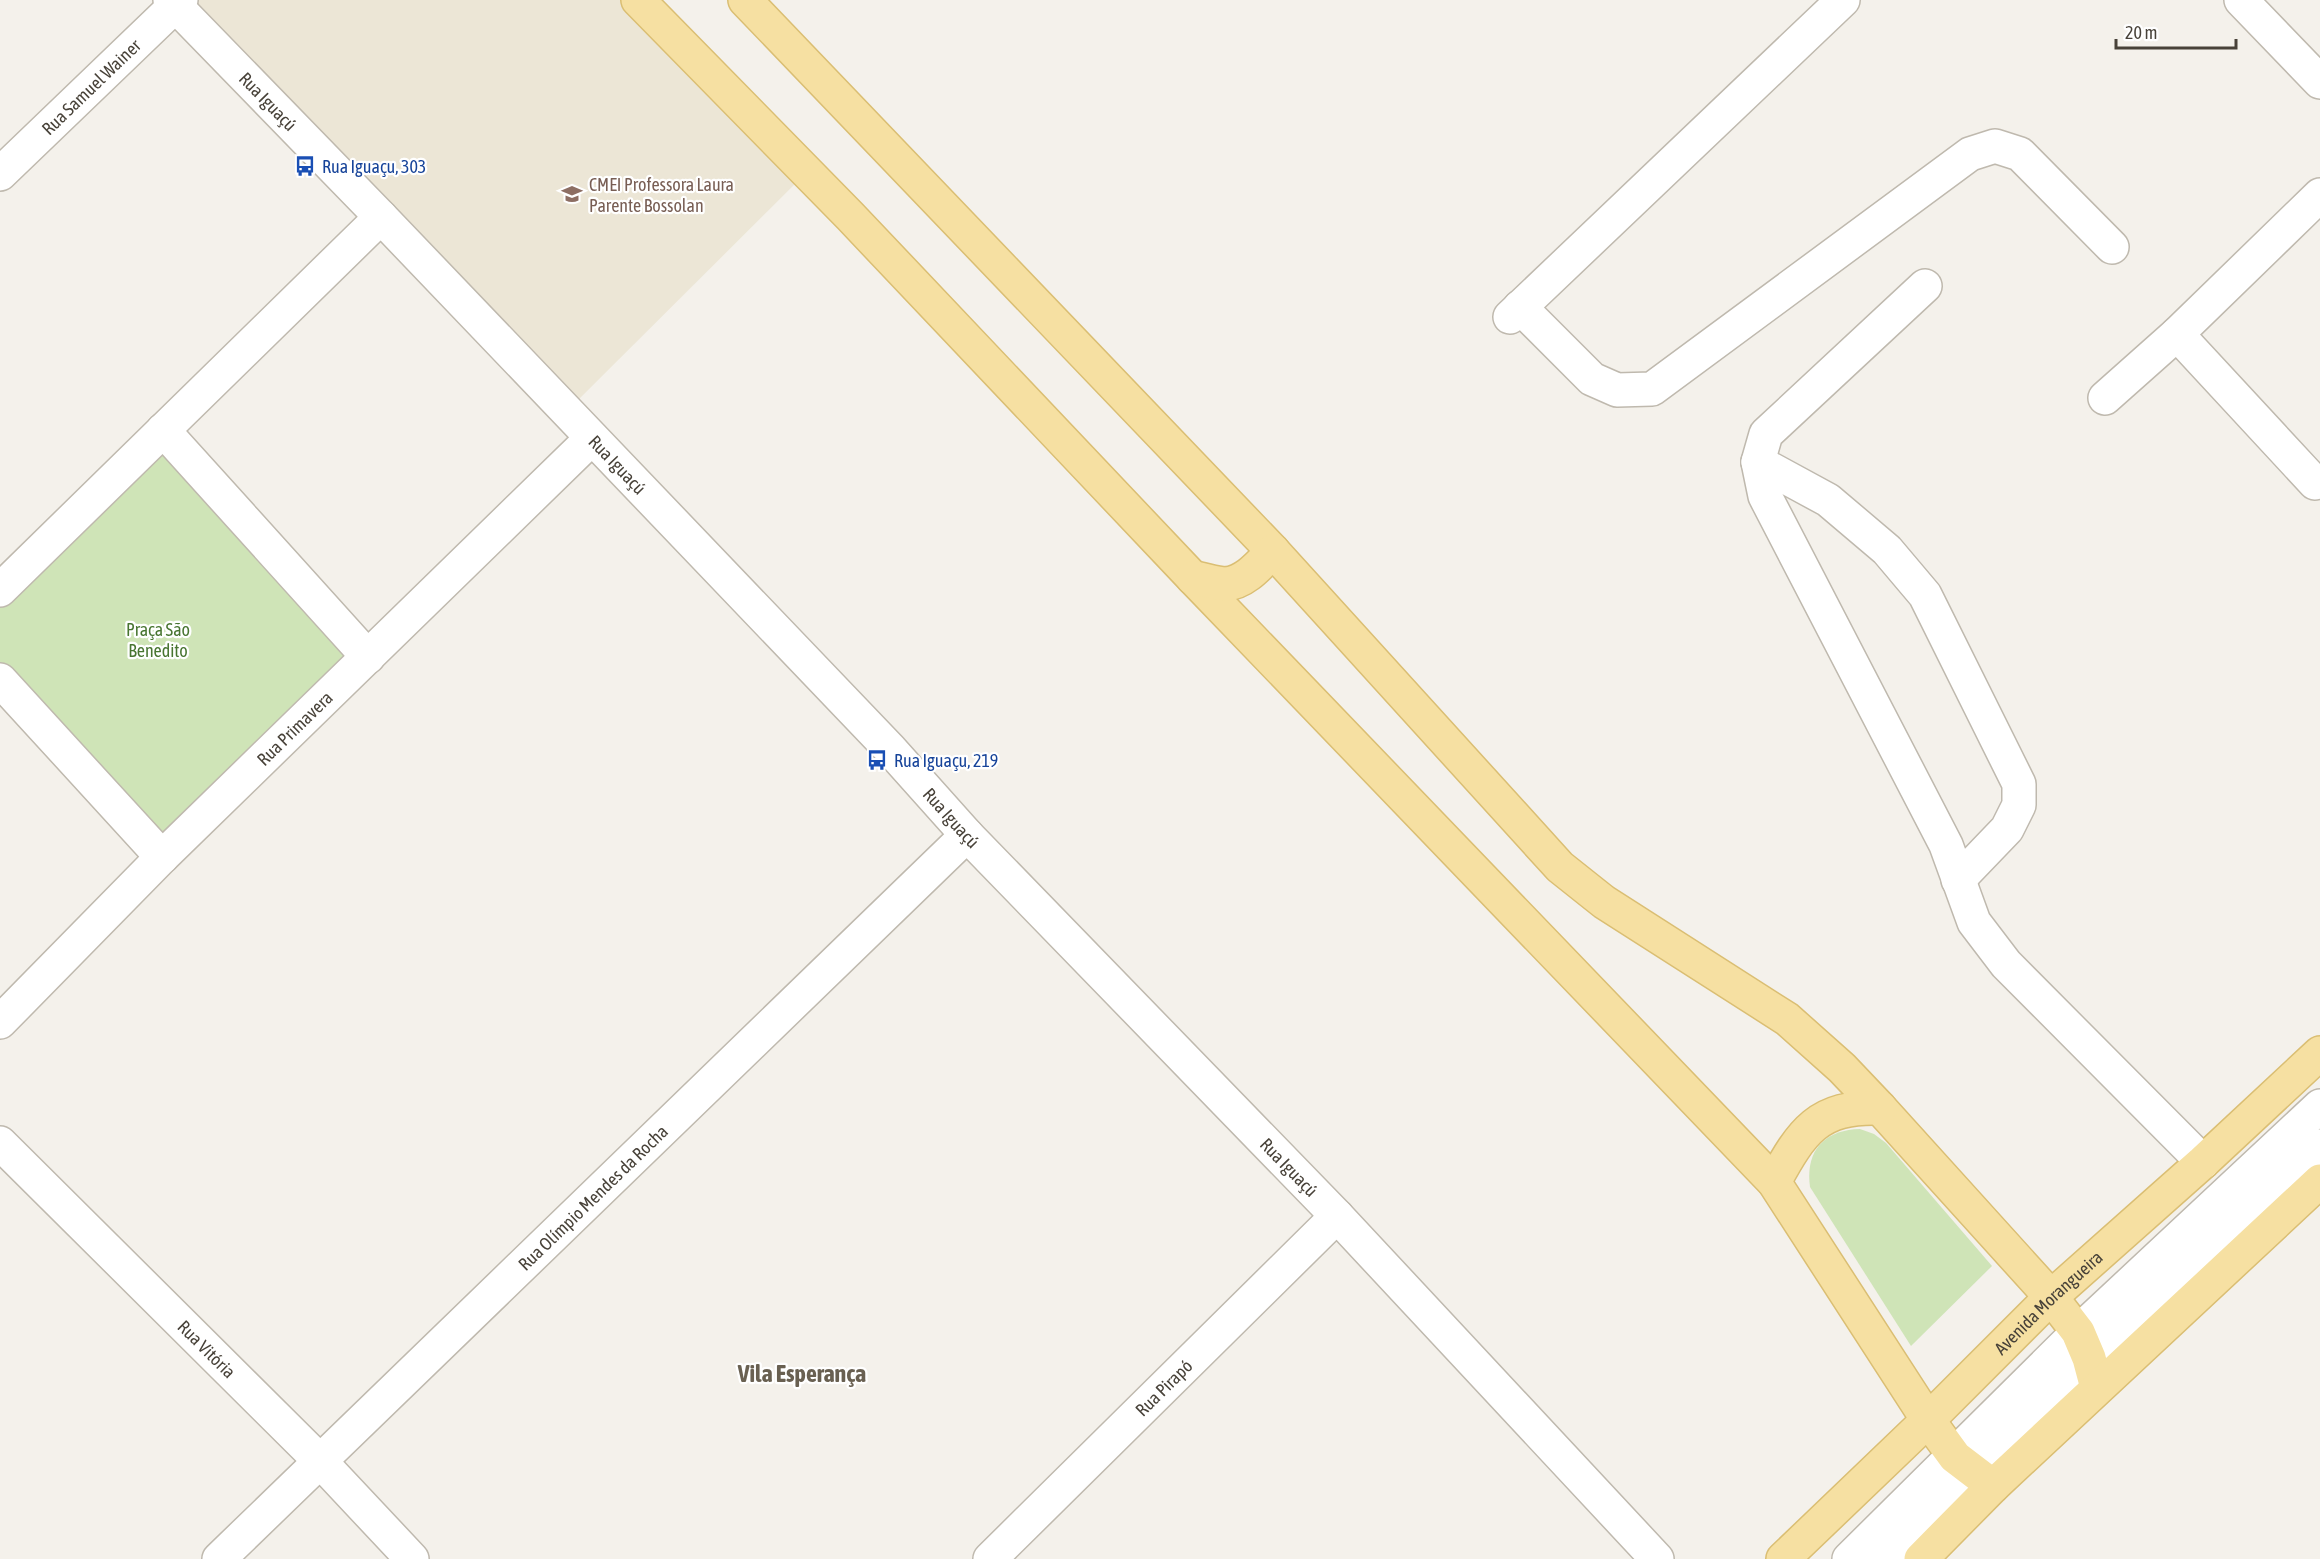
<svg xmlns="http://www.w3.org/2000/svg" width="2320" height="1559" font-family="'Asap Condensed',sans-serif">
  <rect width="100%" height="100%" fill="#f4f1eb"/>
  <polygon fill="#ece6d6" points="181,0 638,0 807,172 567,411"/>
  <g fill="#cfe4b7">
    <polygon points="163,430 368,657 162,857 0,680 0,590"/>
    <path d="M1860,1129L1874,1134L1886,1143L1992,1266L1911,1346L1810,1187C1805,1151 1824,1130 1860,1129Z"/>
  </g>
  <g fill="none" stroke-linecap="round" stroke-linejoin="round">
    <g stroke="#bfb9ae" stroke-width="36">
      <g id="minor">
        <path id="s1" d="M170,0L381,217L891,750L967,835L1337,1216L1657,1559"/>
        <polyline points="2241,0 2320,82"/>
        <path id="s2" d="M0,174L181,0"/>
        <polyline points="1925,286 1766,434 1758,462 1765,496 1946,845 1974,922 2006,964 2203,1162"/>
        <polyline points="1520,307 1592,379 1617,390 1652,389 1970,154 1995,146 2020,154 2112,247"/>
        <polyline points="1510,317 1843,0"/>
        <polyline points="2177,334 2315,483"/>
        <polyline points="2105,398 2177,334 2320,195"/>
        <polyline points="163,430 368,657"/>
        <polyline points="1758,462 1828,500 1887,550 1925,595 2019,784 2019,805 2007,829 1958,880"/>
        <polyline points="0,590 381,217"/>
        <polyline points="0,680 162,857"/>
        <path id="s3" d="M0,1022L162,857L592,438"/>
        <path id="s4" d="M0,1143L320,1461L412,1559"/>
        <path id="s5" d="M219,1559L967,835"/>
        <path id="s6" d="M990,1559L1337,1216"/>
        <polyline points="1849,1559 2078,1332 2320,1106"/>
        <polyline points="1887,1559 2089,1358 2320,1146"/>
      </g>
    </g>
    <g stroke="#dabe73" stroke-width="36">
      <g id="major">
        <polyline points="638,0 850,216 1193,578 1774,1182 1928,1420 1955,1457 1993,1486"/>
        <polyline points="745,0 1273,551 1560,867 1604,902 1787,1019 1842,1068 1880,1108 2051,1297 2078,1332 2089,1358 2097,1388"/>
        <path d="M1193,578C1203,579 1216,584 1226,584C1246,582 1260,564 1273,551"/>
        <path d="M1774,1182C1802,1131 1818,1106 1880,1108"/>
        <path id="s7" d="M1783,1559L1928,1420L2051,1297L2203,1162L2320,1053"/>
        <polyline points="1921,1559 1993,1486 2320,1181"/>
      </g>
    </g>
    <use href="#minor" stroke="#fff" stroke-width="33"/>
    <use href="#major" stroke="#f6e0a2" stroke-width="33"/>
  </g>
  <defs>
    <g id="bus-bare" transform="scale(1.62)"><path d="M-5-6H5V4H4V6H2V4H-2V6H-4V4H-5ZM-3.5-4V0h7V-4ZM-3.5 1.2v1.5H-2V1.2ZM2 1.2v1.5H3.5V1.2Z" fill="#1a4fb4" stroke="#fff" stroke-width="2.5" paint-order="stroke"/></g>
    <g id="school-bare" transform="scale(1.62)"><path d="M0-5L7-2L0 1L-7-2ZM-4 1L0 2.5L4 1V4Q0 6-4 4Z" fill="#8d6e63" stroke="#fff" stroke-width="2.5" paint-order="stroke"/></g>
  </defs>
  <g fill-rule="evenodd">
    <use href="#bus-bare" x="305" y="166"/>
    <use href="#school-bare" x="572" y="194"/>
    <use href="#bus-bare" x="877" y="760"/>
  </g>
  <g text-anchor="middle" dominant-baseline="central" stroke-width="4.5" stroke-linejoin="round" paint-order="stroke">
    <g font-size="18" fill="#484239" stroke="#fff">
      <text stroke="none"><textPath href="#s2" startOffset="126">Rua Samuel Wainer</textPath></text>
      <text stroke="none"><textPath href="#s1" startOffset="141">Rua Iguaçú</textPath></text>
      <text stroke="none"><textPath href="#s1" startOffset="645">Rua Iguaçú</textPath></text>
      <text stroke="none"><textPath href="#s3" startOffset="416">Rua Primavera</textPath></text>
      <text stroke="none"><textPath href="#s1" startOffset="1131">Rua Iguaçú</textPath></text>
      <text stroke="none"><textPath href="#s1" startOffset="1617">Rua Iguaçú</textPath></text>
      <text stroke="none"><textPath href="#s5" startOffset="520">Rua Olímpio Mendes da Rocha</textPath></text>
      <text stroke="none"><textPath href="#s7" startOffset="369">Avenida Morangueira</textPath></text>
      <text stroke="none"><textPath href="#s4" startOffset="292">Rua Vitória</textPath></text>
      <text stroke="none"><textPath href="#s6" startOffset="244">Rua Pirapó</textPath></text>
    </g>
    <g font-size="18" fill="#164399" stroke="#fff" text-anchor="start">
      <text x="322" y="166">Rua Iguaçu, 303</text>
      <text x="894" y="760">Rua Iguaçu, 219</text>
    </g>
    <g font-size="18" fill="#785e54" stroke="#fff" text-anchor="start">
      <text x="589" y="184">CMEI Professora Laura<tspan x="589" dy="21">Parente Bossolan</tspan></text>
    </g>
    <g font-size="18" fill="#487531" stroke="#fff">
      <text x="158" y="629">Praça São<tspan x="158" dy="21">Benedito</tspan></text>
    </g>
    <g font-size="24" font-weight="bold" fill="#696051" stroke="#fff">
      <text x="802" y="1373">Vila Esperança</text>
    </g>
  </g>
  <path d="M2116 39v9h120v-9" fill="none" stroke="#484239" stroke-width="3"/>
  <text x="2125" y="39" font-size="18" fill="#484239" stroke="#ffffff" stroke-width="4.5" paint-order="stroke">20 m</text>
</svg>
